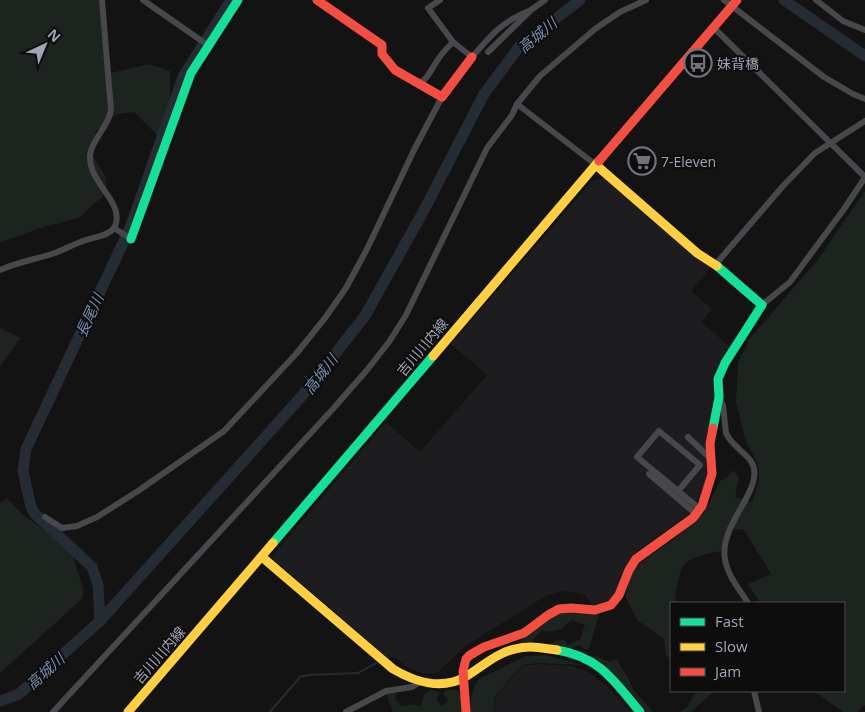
<svg xmlns="http://www.w3.org/2000/svg" width="865" height="712" font-family="'Open Sans','Noto Sans JP',sans-serif">
  <rect width="100%" height="100%" fill="#131313"/>
  <g fill="#1d1d1f">
    <polygon points="604,178 700,260 712,266 691,291 712,309 702,322 731,348 721,362 716,376 706,447 710,470 700,499 689,514 636,552 624,568 615,596 605,604 592,605 585,595 566,591 547,595 467,645 437,673 422,673 411,669 393,657 388,658 274,560 273,555 386,422 420,452 487,375 451,344 592,181"/>
    <polygon points="540,664 571,666 589,672 608,687 631,712 495,712 495,698 522,666"/>
  </g>
  <g fill="#1d231e">
    <polygon points="0,0 99,0 103,31 111,73 149,64 170,71 170,107 157,135 134,112 117,114 96,131 92,154 105,176 107,192 79,218 40,228 0,243"/>
    <path d="M865,191V705L857,712H843L814,691H844V603H760L748,584L771,574L744,530L727,528L721,551C681,560 682,559 675,599L679,603H671V660L666,655L664,639L637,620L625,596L632,573L640,563L674,539L703,514L721,480L726,478L733,470L739,478L735,497L752,502L759,480L758,465L745,439L736,402L738,363L750,338L816,262Z"/>
    <polygon points="0,328 21,338 0,366"/>
    <polygon points="7,498 21,513 51,535 73,556 83,588 83,598 0,673 0,503"/>
    <polygon points="566,611 587,611 599,615 589,649 584,649 580,645 571,649 550,645 550,643 564,639 568,645 580,639 585,625 572,620 566,624 563,629 547,632 542,630 531,642 519,642 555,614"/>
    <path d="M545,655L584,665L538,663L522,665L494,698V712H393L386,694L396,692L395,700L402,706L414,704L421,707L424,695L430,690L437,691L440,694L436,700L442,706L448,700L443,694L446,690H458L463,700L470,706C472,695 472,688 479,679L526,656Z"/>
    <polygon points="594,655 610,662 616,659 629,679 632,688 653,712 646,712 604,664 592,657"/>
    <polygon points="697,691 714,691 691,712 680,712 687,707"/>
  </g>
  <g fill="none" stroke-linecap="round" stroke-linejoin="round">
    <polyline stroke="#262c34" stroke-width="2" points="270,712 300,677 308,675 358,673 376,663"/>
    <g stroke="#262c34" stroke-width="11">
      <polyline points="784,0 865,56"/>
      <polyline points="100,621 98,585 92,567 34,513 31,507 23,471 26,449 130,228 183,77 231,0"/>
      <polyline points="0,701 19,694 100,621 301,397 365,316 423,212 484,94 519,47 580,0"/>
    </g>
    <g stroke="#47474c" stroke-width="6">
      <polyline points="143,0 209,46"/>
      <path d="M440,0L428,8L453,42L472,57C492,34 501,22 531,10"/>
      <polyline points="724,0 824,77 853,94 865,99"/>
      <polyline points="816,0 843,21 865,30"/>
      <polyline points="714,28 864,176 864,179 844,209 790,282 762,305"/>
      <polyline points="488,52 531,10 545,0"/>
      <path d="M421,83C431,74 430,71 437,61C441,54 447,48 453,42"/>
      <polyline points="517,104 596,165"/>
      <polyline points="114,228 131,239"/>
      <polyline points="715,265 783,186 815,153 865,121"/>
      <path d="M0,270C18,262 37,259 55,253C66,249 76,243 86,240C95,237 108,236 114,228C118,222 117,212 114,206C106,189 89,176 90,155C92,139 108,128 111,110L102,0"/>
      <path d="M719,397L723,405L726,433C732,447 749,454 753,465C763,491 719,524 725,559C727,575 740,590 748,603"/>
      <polyline points="688,437 712,460"/>
      <polyline points="649,474 696,514"/>
      <polyline points="678,491 700,465 659,431 637,457 700,509"/>
      <polyline points="45,517 62,528 77,526 97,517 138,491 224,431 296,354 325,318 346,288 367,249 415,148 442,97"/>
      <polyline points="754,691 759,712"/>
      <polyline points="53,712 332,410 367,370 389,342 406,315 487,148 512,115 517,104 540,76 595,29 620,12 646,0"/>
      <polyline points="346,712 386,691 412,687 420,682"/>
    </g>
    <g stroke="#16e098" stroke-width="9">
      <polyline points="131,239 191,73 238,0"/>
      <polyline points="713,428 719,397 718,379 725,363 762,305 717,266"/>
      <polyline points="273,543 433,356"/>
      <path d="M557,650C600,657 614,681 640,712"/>
    </g>
    <g stroke="#ffcf43" stroke-width="9">
      <polyline points="596,165 697,253 717,266"/>
      <polyline points="433,356 599,161"/>
      <path d="M262,557L393,669C415,682 442,690 465,677C482,667 496,653 515,649C529,645 544,648 557,650"/>
      <polyline points="128,712 273,543"/>
    </g>
    <g stroke="#f24e42" stroke-width="9">
      <polyline points="317,0 382,45 382,54 395,70 442,97 472,57"/>
      <polyline points="599,161 737,0"/>
      <polyline points="466,712 463,671 466,659 470,655 484,647 524,633 548,615 559,609 571,608 595,610 611,605 619,595 629,570 636,559 693,518 702,506 712,474 710,444 713,428"/>
    </g>
  </g>
  <defs>
    <g id="bus-ring" transform="scale(1.4375)"><circle r="9.5" fill="#0d0d0e" stroke="#71727c" stroke-width="1.5"/><path d="M-5-6H5V4H4V6H2V4H-2V6H-4V4H-5ZM-3.5-4V0h7V-4ZM-3.5 1.2v1.5H-2V1.2ZM2 1.2v1.5H3.5V1.2Z" fill="#71727c"/></g>
    <g id="supermarket-ring" transform="scale(1.4375)"><circle r="9.5" fill="#0d0d0e" stroke="#71727c" stroke-width="1.5"/><path d="M-6-5.5h2.5l.6 2H6L4.5 2H-2.5L-4.4-4H-6ZM-1.5 3.2a1.3 1.3 0 1 0 .1 0ZM3 3.2a1.3 1.3 0 1 0 .1 0Z" fill="#71727c"/></g>
  </defs>
  <g fill-rule="evenodd">
    <use href="#bus-ring" x="698" y="63"/>
    <use href="#supermarket-ring" x="642" y="161"/>
  </g>
  <g text-anchor="middle" dominant-baseline="central" stroke-width="4" stroke-linejoin="round" paint-order="stroke">
    <g font-size="14" fill="#a3a5b4" stroke="#0d0d0e" text-anchor="start">
      <text x="717" y="63">妹背橋</text>
      <text x="661" y="161">7-Eleven</text>
    </g>
    <g font-size="14" fill="#a3a5b4" stroke="#0d0d0e">
      <text transform="translate(422 347) rotate(-50)">吉川川内線</text>
      <text transform="translate(159 655) rotate(-49)">吉川川内線</text>
    </g>
    <g font-size="15" font-style="italic" fill="#788db1" stroke="#0d0d0e">
      <text transform="translate(537 35) rotate(-40)">高城川</text>
      <text transform="translate(89 315) rotate(-65)">長尾川</text>
      <text transform="translate(320 374) rotate(-52)">高城川</text>
      <text transform="translate(45 671) rotate(-42)">高城川</text>
    </g>
  </g>
  <rect x="670" y="602" width="175" height="90" fill="#0d0d0e" stroke="#494a50"/>
  <rect x="680" y="618" width="25" height="8" fill="#16e098" stroke="#494a50"/>
  <text x="715" y="627" font-size="15" fill="#a3a5b4">Fast</text>
  <rect x="680" y="643" width="25" height="8" fill="#ffcf43" stroke="#494a50"/>
  <text x="715" y="652" font-size="15" fill="#a3a5b4">Slow</text>
  <rect x="680" y="668" width="25" height="8" fill="#f24e42" stroke="#494a50"/>
  <text x="715" y="677" font-size="15" fill="#a3a5b4">Jam</text>
  <g transform="translate(45 45) rotate(44)" stroke="#0d0d0e" stroke-width="4" paint-order="stroke">
  <path d="M0-4L9 19L0 12L-9 19Z" fill="#a3a5b4"/>
  <text y="-8" font-size="14" font-weight="bold" text-anchor="middle" fill="#a3a5b4">N</text>
  </g>
</svg>
